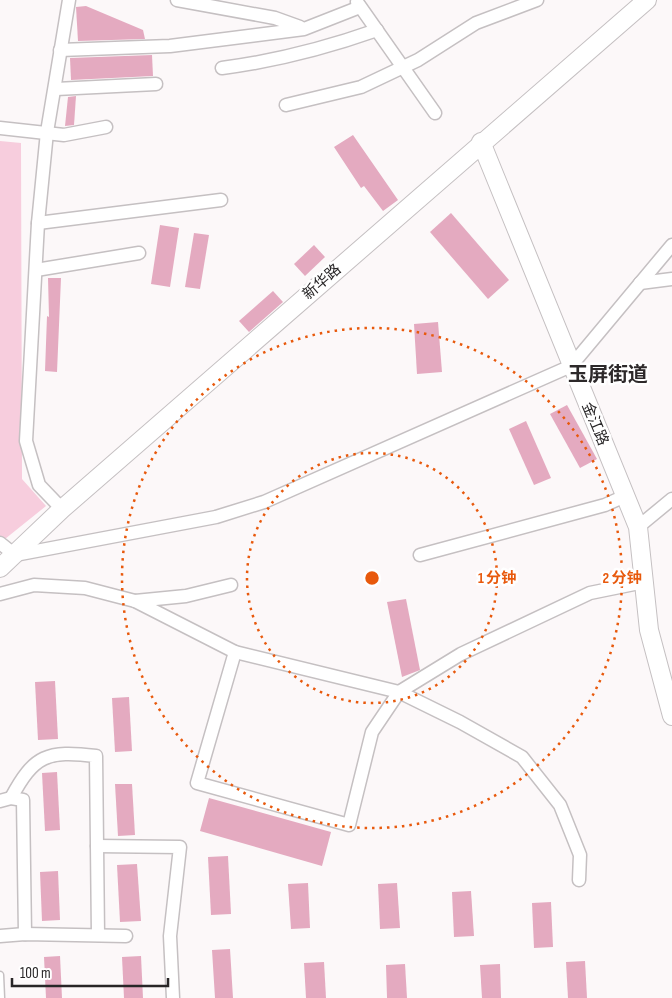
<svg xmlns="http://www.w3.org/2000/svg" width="672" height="998" font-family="'Sofia Sans Condensed','Noto Sans SC',sans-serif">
  <rect width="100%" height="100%" fill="#fcf8f9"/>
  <polygon fill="#f7cddd" points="0,141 21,143 22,479 46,506 0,543"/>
  <g fill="#e4aac0">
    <polygon points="86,6 143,30 145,39 78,41 76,7"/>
    <polygon points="152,55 153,76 71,80 70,58"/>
    <polygon points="76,96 74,125 65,126 68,97"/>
    <polygon points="353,135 398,200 383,211 364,186 361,188 334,147"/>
    <polygon points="451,213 509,280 488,299 430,232"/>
    <polygon points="160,225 179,228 170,287 151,284"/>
    <polygon points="194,233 209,235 200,289 185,287"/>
    <polygon points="314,245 325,257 305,276 294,264"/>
    <polygon points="48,278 61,278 57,372 45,371 47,316 49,317"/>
    <polygon points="273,291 283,302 249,332 239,321"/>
    <polygon points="438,322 442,372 417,374 414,324"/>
    <polygon points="567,405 597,459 580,468 550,414"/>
    <polygon points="526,421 551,478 534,485 509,429"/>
    <polygon points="406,599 420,670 402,677 387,602"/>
    <polygon points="55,681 58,739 38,740 35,682"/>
    <polygon points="129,697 132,751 115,752 112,698"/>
    <polygon points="57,772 60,830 45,831 42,773"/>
    <polygon points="115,784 132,784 135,835 118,836"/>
    <polygon points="209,798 331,832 322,866 200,831"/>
    <polygon points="228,856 231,914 211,915 208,857"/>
    <polygon points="137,864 141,921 120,922 117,865"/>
    <polygon points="58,871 60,920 42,921 40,872"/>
    <polygon points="308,883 310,928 291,929 288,884"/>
    <polygon points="397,883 400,928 380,929 378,884"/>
    <polygon points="471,891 474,936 454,937 452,892"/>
    <polygon points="551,902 553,947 534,948 532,903"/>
    <polygon points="230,949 233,998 215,998 212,950"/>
    <polygon points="60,956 62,998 46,998 44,957"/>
    <polygon points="141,956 143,998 124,998 122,957"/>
    <polygon points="585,961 587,998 568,998 566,962"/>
    <polygon points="324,962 326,998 306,998 304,963"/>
    <polygon points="405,964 407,998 387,998 386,965"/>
    <polygon points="500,964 501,998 482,998 480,965"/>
  </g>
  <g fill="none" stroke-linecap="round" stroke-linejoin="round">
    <g stroke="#c5c0c2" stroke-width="9">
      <polyline id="lane" points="0,975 1,998"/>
    </g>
    <g stroke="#c5c0c2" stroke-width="15">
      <g id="street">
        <polyline points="177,0 275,18 300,27"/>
        <polyline points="357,2 435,113"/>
        <polyline points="60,50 170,46 304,29 360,7"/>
        <path d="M222,68C276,61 326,48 377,30"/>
        <polyline points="56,89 156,84"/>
        <polyline points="286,105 361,87 418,60 476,23 537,0"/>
        <polyline points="0,128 64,135 106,127"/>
        <polyline points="38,223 221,200"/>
        <polyline points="36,270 139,253"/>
        <polyline points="640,283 672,279"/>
        <polyline points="62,509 39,485 26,441 38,223 47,132 69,0"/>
        <polyline points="638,527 672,499"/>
        <polyline points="0,543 15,555 216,517 264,502 571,366 672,245"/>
        <polyline points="420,555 605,505 625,496"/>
        <polyline points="0,594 34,585 85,588 135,601 235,652 399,692 460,722 522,757 560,805 580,855 579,880"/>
        <polyline points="135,601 186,596 231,585"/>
        <polyline points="235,652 197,783 349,825 372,732 399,692 461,654 590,593 644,582"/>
        <path d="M11,798C34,755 47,750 96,756L98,935"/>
        <polyline points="0,801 11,798 23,800 25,934"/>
        <polyline points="97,846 180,847 170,936 173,998"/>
        <polyline points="0,936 25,934 126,936"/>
      </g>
    </g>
    <g stroke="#c5c0c2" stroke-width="20">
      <g id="secondary">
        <polyline points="481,142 638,527 649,630 672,716"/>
        <polyline points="0,568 62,509 647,0"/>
      </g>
    </g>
    <use href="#lane" stroke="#fff" stroke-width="6"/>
    <use href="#street" stroke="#fff" stroke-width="12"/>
    <use href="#secondary" stroke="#fff" stroke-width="18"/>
  </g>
  <g fill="none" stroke="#e8590c" stroke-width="2.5" stroke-dasharray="2.5 5">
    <circle cx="372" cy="578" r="125"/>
    <circle cx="372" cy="578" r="250"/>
  </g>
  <g text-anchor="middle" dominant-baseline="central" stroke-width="5" stroke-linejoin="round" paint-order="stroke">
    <g font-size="15" fill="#282627" stroke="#fff">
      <text transform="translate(322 282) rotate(-41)">新华路</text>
      <text transform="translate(595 424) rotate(67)">金江路</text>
    </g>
    <g font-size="20" font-weight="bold" fill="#2d292a" stroke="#fff">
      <text x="608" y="375">玉屏街道</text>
    </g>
  </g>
  <circle cx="372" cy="578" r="8" fill="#e8590c" stroke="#fff" stroke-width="2.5"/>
  <g font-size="15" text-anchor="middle" font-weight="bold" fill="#e8590c" stroke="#fff" stroke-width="5" stroke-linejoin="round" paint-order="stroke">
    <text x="497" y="583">1 分钟</text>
    <text x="622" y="583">2 分钟</text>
  </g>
  <path d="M12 978v8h156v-8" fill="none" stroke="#282627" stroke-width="2.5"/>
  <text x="20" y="978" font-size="15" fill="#282627" stroke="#ffffff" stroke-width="4" paint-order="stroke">100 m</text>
</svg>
